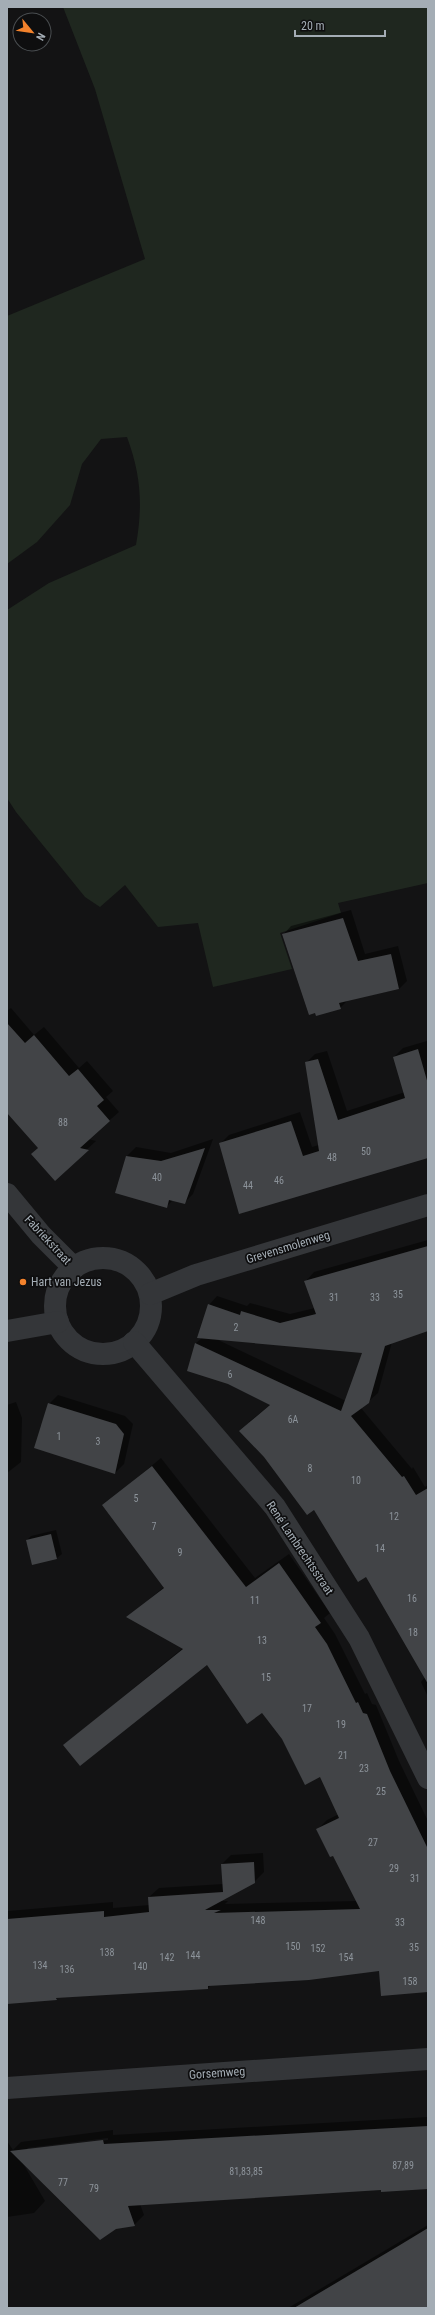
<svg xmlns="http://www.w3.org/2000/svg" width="435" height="2315" font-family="'Roboto Condensed',sans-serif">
  <rect width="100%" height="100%" fill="#131314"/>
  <path fill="#1f271f" d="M63,7H428V883L338,903L341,913L280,933L292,969L213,987L198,923L158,927L125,885L100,907L85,897L16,812L7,798V610L49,583L136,545C143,505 141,475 127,437L101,439L82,464L70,505L37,542L7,564V316L145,259L95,89Z"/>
  <g fill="#0007" fill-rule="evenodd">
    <polygon points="351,910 365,954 398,946 407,981 399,989 348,1000 340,1008 315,1012 284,934 291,926"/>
    <polygon points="11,1008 34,1035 44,1027 79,1068 87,1061 113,1091 106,1097 119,1112 88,1139 96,1141 55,1179 32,1154 39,1147 7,1112 7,1011"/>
    <polygon points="427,1041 428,1157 240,1213 220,1144 229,1135 300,1112 312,1147 319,1145 306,1063 315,1054 327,1051 347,1111 405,1092 394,1057 403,1048"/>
    <polygon points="213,1139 193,1194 184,1203 173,1200 166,1207 127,1156 136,1147 171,1153"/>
    <path d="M428,1240V1330L392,1342L378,1393L361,1408L412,1469L413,1467L425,1487L428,1485V1697L421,1682L425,1677L367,1575L249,1422L271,1404L228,1383L188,1370L196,1343L202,1338L209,1305L217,1296L247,1306L250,1303L290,1314L315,1308L306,1281L314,1272ZM216,1339L363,1352L346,1401Z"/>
    <polygon points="58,1395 125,1416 133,1424 124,1464 115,1473 49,1404"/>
    <polygon points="16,1402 22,1418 21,1462 7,1473 7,1405"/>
    <polygon points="161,1458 255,1578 289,1554 330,1613 324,1618 335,1634 365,1694 367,1693 372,1704 376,1705 399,1761 428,1821 428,1992 379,1970 211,1985 208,1988 59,1997 56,1999 7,2002 8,1911 113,1902 113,1908 150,1905 149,1897 159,1888 223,1884 222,1864 231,1855 263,1853 264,1872 254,1882 219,1901 228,1901 225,1904 357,1901 334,1854 318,1829 327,1820 339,1814 321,1776 283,1738 262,1712 208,1663 64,1745 183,1648 128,1617 164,1587 103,1506"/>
    <polygon points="56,1530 62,1554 57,1558 27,1540 31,1536"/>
    <path d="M428,2117V2188L381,2189L140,2204L144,2215L134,2225L21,2160L45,2201L34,2213L7,2217V2141L13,2150L21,2142L113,2130V2135ZM108,2138V2140L28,2150L27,2148Z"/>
    <polygon points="428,2225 428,2308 288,2308"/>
  </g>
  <g fill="#424447">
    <polygon points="343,918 358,961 391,954 399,989 339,1003 341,1009 316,1016 315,1013 309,1015 282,934"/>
    <polygon points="7,1023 25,1043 34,1035 69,1076 78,1069 104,1100 97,1106 110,1121 80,1148 89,1150 55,1181 31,1154 38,1148 7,1113"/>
    <polygon points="418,1049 428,1084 428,1158 239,1214 219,1143 291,1121 303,1156 319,1151 305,1062 318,1059 338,1120 405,1098 393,1057"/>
    <polygon points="205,1148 185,1204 169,1200 167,1208 115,1193 126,1156 161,1161"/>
    <polygon points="428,1246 428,1331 385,1346 369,1403 351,1416 402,1477 404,1476 416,1495 428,1488 428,1684 366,1577 358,1582 314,1510 307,1515 264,1457 239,1431 270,1405 228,1384 187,1371 195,1343 341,1411 362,1353 197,1338 208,1304 240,1315 241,1311 280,1323 316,1314 304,1281"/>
    <polygon points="48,1403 116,1424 124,1434 115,1474 34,1448"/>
    <polygon points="152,1466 246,1587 279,1563 321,1623 315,1627 327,1644 356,1703 358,1702 363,1713 367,1714 390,1771 428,1849 428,1992 381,1996 379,1971 309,1980 208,1986 208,1989 56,1998 57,2000 7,2004 7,1919 104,1911 104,1917 149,1912 148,1897 223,1892 221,1864 254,1862 255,1883 205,1910 221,1910 214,1913 360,1909 333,1856 330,1857 316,1829 339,1818 320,1777 305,1785 282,1739 262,1713 247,1724 207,1665 80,1766 63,1745 183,1649 126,1617 164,1588 102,1505"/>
    <polygon points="51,1534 57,1559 32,1565 26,1540"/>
    <polygon points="428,2126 428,2189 381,2192 381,2190 128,2206 135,2226 116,2229 100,2240 10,2151 103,2140 104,2144"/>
    <polygon points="428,2228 428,2308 294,2308 400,2245"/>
  </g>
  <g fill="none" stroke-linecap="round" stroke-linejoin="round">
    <g stroke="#343639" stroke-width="22">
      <polyline points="7,1194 41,1235 74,1268"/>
      <circle cx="103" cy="1306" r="48"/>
      <polyline points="150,1294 196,1275 428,1205"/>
      <polyline points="7,1331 58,1322"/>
      <polyline points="134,1342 275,1507 359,1638 428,1778"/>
    </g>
    <polyline stroke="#343639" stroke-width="22" points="7,2088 428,2059"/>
  </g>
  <circle fill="#f3822c" stroke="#0e0e0f" stroke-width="1.5" cx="23" cy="1282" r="4"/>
  <g text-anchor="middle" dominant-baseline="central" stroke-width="3.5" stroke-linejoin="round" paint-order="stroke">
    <g font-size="10" fill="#8c939a">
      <text x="63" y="1122">88</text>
      <text x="366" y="1151">50</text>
      <text x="332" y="1157">48</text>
      <text x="157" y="1177">40</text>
      <text x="279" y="1180">46</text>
      <text x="248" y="1185">44</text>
      <text x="398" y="1294">35</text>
      <text x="334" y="1297">31</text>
      <text x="375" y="1297">33</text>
      <text x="236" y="1327">2</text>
      <text x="230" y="1374">6</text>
      <text x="293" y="1419">6A</text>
      <text x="59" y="1436">1</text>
      <text x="98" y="1441">3</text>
      <text x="310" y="1468">8</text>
      <text x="356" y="1480">10</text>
      <text x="136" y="1498">5</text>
      <text x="394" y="1516">12</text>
      <text x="154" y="1526">7</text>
      <text x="380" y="1548">14</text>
      <text x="180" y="1552">9</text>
      <text x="412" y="1598">16</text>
      <text x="255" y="1600">11</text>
      <text x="413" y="1632">18</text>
      <text x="262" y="1640">13</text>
      <text x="266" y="1677">15</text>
      <text x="307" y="1708">17</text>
      <text x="341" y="1724">19</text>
      <text x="343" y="1755">21</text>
      <text x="364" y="1768">23</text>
      <text x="381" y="1791">25</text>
      <text x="373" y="1842">27</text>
      <text x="394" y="1868">29</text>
      <text x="415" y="1878">31</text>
      <text x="258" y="1920">148</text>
      <text x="400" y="1922">33</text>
      <text x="293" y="1946">150</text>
      <text x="414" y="1947">35</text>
      <text x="318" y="1948">152</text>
      <text x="107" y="1952">138</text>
      <text x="193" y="1955">144</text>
      <text x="167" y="1957">142</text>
      <text x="346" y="1957">154</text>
      <text x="40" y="1965">134</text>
      <text x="140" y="1966">140</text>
      <text x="67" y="1969">136</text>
      <text x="410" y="1981">158</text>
      <text x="403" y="2165">87,89</text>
      <text x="246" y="2171">81,83,85</text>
      <text x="63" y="2182">77</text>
      <text x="94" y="2188">79</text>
    </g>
    <g font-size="12" fill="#a4adb5" stroke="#0e0e0f">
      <text transform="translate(48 1240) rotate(47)">Fabriekstraat</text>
      <text transform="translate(288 1247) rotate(-17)">Grevensmolenweg</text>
      <text transform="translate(300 1548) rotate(56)">René Lambrechtsstraat</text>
      <text transform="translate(217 2073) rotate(-4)">Gorsemweg</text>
    </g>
    <g font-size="12" fill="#a4adb5" stroke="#0e0e0f" text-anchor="start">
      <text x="31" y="1282">Hart van Jezus</text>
    </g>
  </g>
  <rect width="435" height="2315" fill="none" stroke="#a4adb5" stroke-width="16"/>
  <g transform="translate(32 32) rotate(119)"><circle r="19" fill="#0e0e0f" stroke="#4a4e51"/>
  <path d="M0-3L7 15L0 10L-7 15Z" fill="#f3822c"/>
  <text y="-6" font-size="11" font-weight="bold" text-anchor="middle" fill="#a4adb5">N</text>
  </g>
  <path d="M295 30v6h90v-6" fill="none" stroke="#a4adb5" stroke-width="2"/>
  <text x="301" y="30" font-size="12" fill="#a4adb5" stroke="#0e0e0f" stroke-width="3" paint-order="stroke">20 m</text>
</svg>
